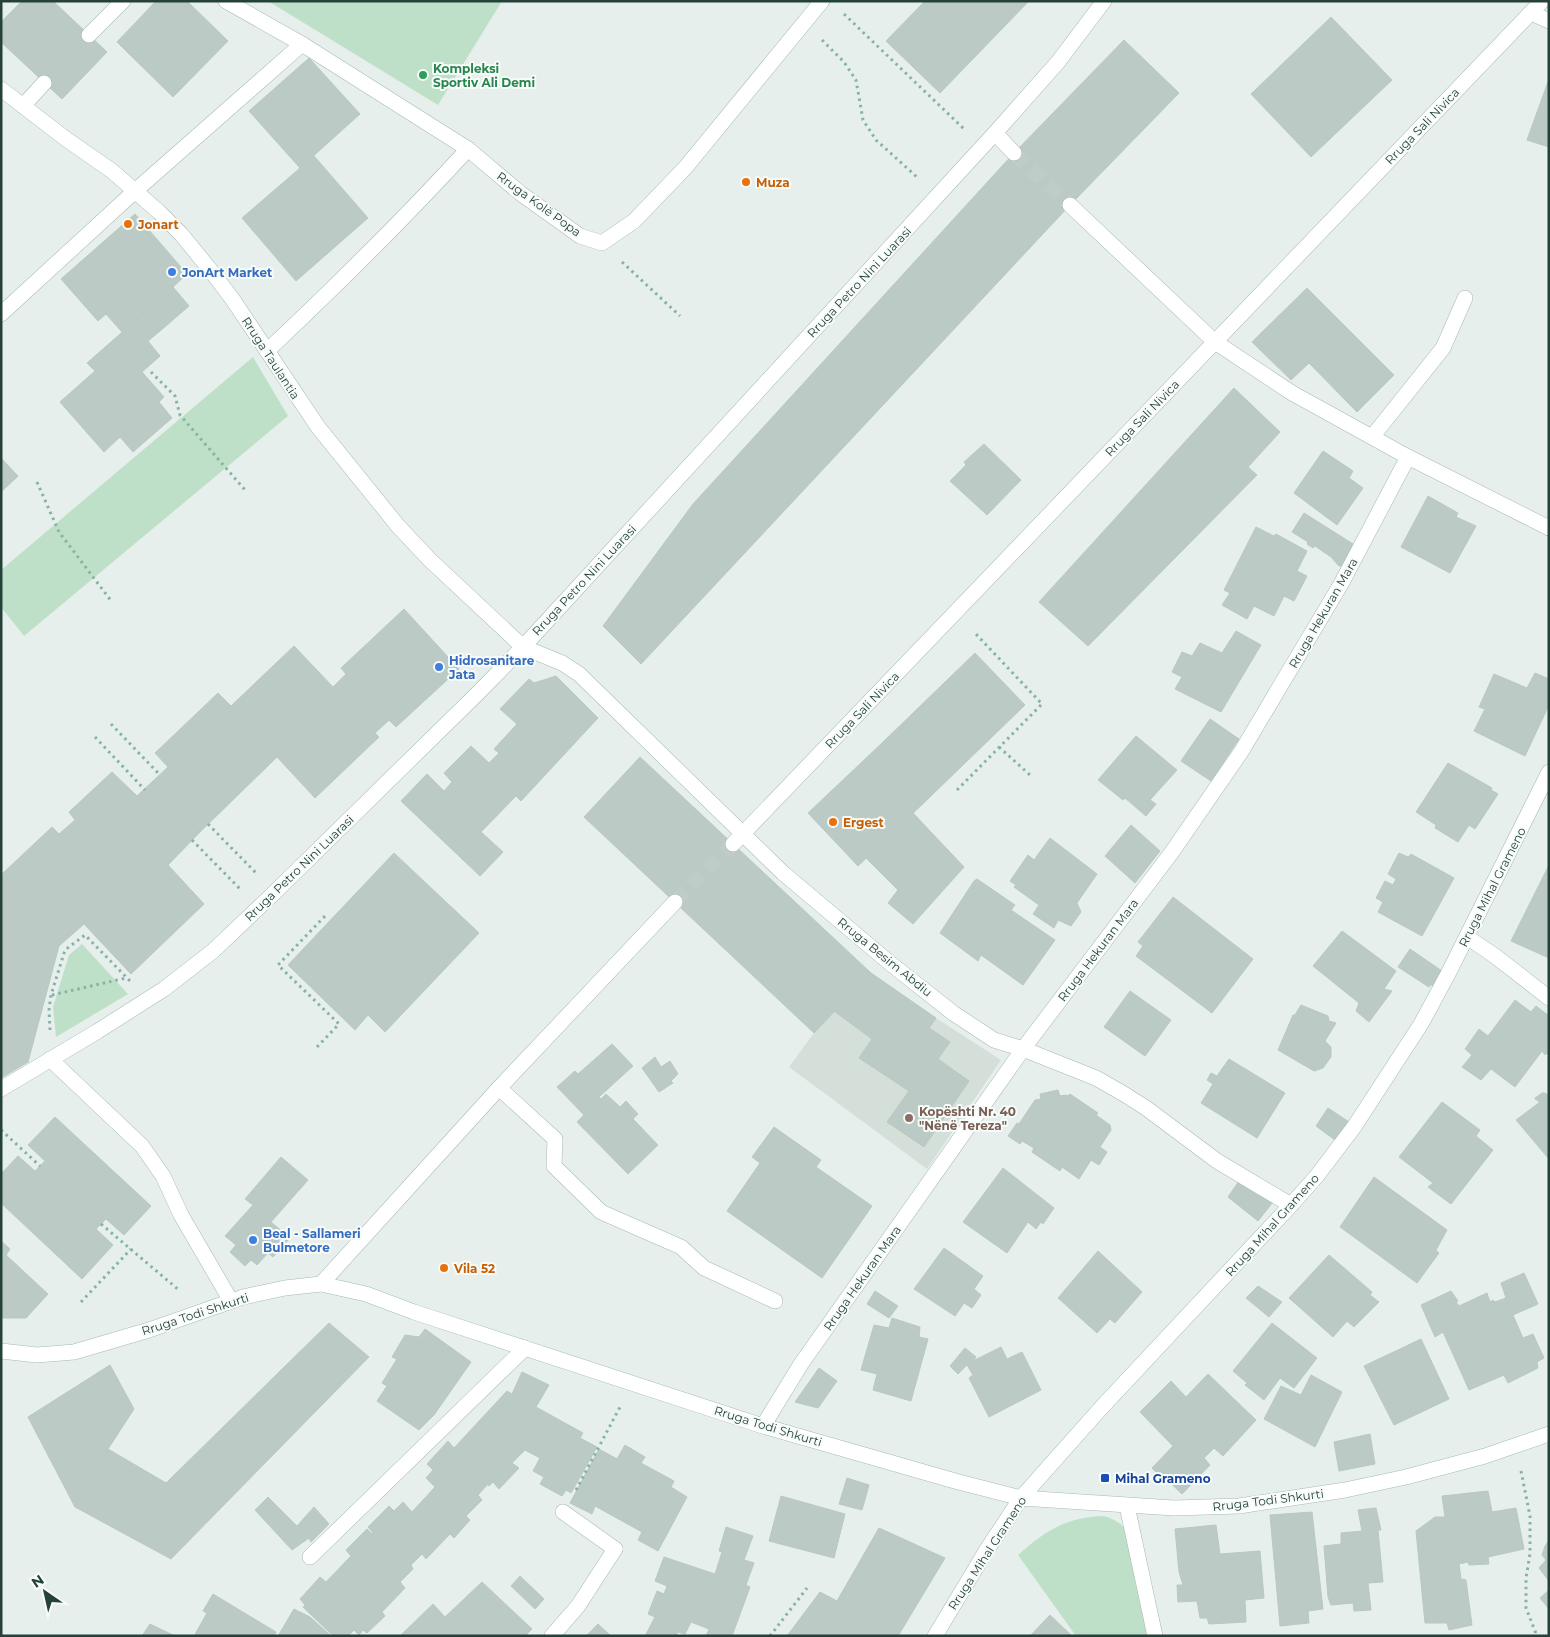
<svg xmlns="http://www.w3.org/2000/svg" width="1550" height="1637" font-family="Montserrat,sans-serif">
  <rect width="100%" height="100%" fill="#e6efeb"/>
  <polygon fill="#d4dfda" points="871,973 936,1018 1001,1060 927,1169 789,1067 814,1033"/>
  <g fill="#bfe0c8">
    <polygon points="268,1 502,1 438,105"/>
    <polygon points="253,357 288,416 24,636 1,607 1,570"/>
    <polygon points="82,944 128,994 56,1037 53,1007 69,955"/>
    <path d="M1104,1516C1114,1519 1120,1523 1128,1531L1150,1636H1076L1018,1555C1045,1531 1066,1517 1104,1516Z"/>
  </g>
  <g fill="#bbcac4" stroke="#b8c9c2">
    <polygon points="22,1 53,1 107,52 62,99 1,42 1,22"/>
    <polygon points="156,1 187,1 228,41 173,97 117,42"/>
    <polygon points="925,1 1029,1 940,93 886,41"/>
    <polygon points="1331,17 1392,80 1311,157 1251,94"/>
    <polygon points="1124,40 1179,93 1070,205 641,664 603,626 693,504 1014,153"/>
    <polygon points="309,58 360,114 300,168 249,111"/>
    <polygon points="1549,79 1549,147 1527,140"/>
    <polygon points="314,156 368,218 296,281 242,218"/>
    <polygon points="135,214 187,274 173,287 189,306 160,331 144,313 122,332 106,314 98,321 61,279"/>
    <polygon points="1307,288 1394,375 1357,412 1309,363 1291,380 1252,342"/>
    <polygon points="144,313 160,331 148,341 160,356 142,372 164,397 159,402 172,418 133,452 120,437 104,452 60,402 95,371 87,363"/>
    <polygon points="1234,388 1280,432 1248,467 1257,475 1088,646 1039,602"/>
    <polygon points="984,444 1021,480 987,515 950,481 966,465 964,462"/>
    <polygon points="1323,451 1353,471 1349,478 1363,488 1337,525 1294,493"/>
    <polygon points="1,458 18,476 1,492"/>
    <polygon points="1428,496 1458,513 1456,517 1476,526 1450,573 1401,547"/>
    <polygon points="1304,513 1353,544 1342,566 1339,566 1331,557 1315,546 1313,548 1307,544 1308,542 1292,532"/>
    <polygon points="1256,527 1274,536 1276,534 1307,551 1297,571 1307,576 1294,601 1284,596 1274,616 1254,606 1247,619 1222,605 1230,593 1224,590"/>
    <polygon points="404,609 459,669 396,727 389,720 375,733 379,737 315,798 277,757 200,832 152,782 168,767 155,753 218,693 231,706 294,646 333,687 346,674 341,668"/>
    <polygon points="1236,631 1261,645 1221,712 1175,689 1182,677 1172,672 1182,652 1192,656 1200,643 1222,653"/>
    <polygon points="975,653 1025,705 932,795 881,744"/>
    <polygon points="1535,673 1549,679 1549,705 1525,756 1474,731 1485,709 1479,707 1494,674 1527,688"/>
    <polygon points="556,676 598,718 521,801 516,796 481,832 503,852 480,876 401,801 427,774 444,791 452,782 444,773 471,746 489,763 499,753 494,749 517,724 500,709 529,679 534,683"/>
    <polygon points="1210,719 1239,739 1211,781 1181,761"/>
    <polygon points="1136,736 1177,770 1150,800 1156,804 1146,816 1125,798 1123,800 1098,780"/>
    <polygon points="881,744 932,795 858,866 808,813"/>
    <polygon points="640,757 871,973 814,1033 584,817"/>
    <polygon points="1448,763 1492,788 1491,790 1498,794 1475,829 1469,825 1458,842 1435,828 1436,825 1416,812"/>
    <polygon points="112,772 137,796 152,782 200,832 168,865 204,904 131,974 84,924 59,946 28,1062 1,1078 1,875 52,827 59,834 75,820 69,812"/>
    <polygon points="913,813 964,867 913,924 888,903 898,890 866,858"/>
    <polygon points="1131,825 1160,851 1135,883 1105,856"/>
    <polygon points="1050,838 1097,874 1077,903 1081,912 1071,926 1058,920 1054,928 1033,914 1039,905 1014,887 1016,885 1010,881 1028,855 1034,860"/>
    <polygon points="394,853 479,933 385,1032 368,1015 355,1030 288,965"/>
    <polygon points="1399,853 1408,857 1411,854 1454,878 1422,936 1378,912 1383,902 1376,898 1385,881 1393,885 1396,879 1388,874"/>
    <polygon points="1549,865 1549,958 1511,941"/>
    <polygon points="977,879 1015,905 1011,910 1055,940 1023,985 981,955 978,961 940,933 974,881"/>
    <polygon points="1173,897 1253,959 1212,1013 1136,956 1143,946 1138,942"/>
    <polygon points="1342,931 1396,971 1384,989 1392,991 1369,1022 1356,1011 1359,1003 1313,966"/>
    <polygon points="1410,949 1442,971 1433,987 1431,984 1429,987 1398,967"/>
    <polygon points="871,973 936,1018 929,1028 950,1042 938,1059 969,1081 924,1147 887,1122 909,1091 859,1058 872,1039 834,1011"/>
    <polygon points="1130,991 1171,1020 1145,1056 1104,1027"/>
    <polygon points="1515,1000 1531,1012 1536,1006 1549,1016 1549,1054 1548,1055 1546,1053 1545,1055 1542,1051 1515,1087 1491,1069 1481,1080 1462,1067 1472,1055 1465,1049 1479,1029 1488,1036"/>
    <polygon points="1301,1005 1328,1016 1329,1021 1336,1023 1325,1041 1331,1047 1331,1057 1323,1068 1314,1071 1278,1050 1293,1015 1295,1015"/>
    <polygon points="612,1044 633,1066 599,1097 601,1099 606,1094 620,1107 626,1101 638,1114 633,1119 658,1145 628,1174 577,1122 584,1115 557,1087 575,1071 578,1074"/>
    <polygon points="655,1057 661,1067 670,1061 678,1074 671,1081 673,1083 659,1092 642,1068"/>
    <polygon points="1229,1059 1285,1093 1257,1138 1201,1103 1213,1084 1207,1080 1211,1073 1217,1076"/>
    <polygon points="1058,1090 1060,1096 1066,1095 1068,1096 1070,1094 1098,1113 1096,1115 1110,1125 1111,1130 1100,1147 1107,1152 1099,1165 1091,1160 1079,1179 1062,1167 1060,1171 1032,1152 1034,1148 1022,1141 1020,1144 1008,1136 1017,1123 1019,1124 1035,1100 1041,1099 1040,1094"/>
    <polygon points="1542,1093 1545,1093 1549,1096 1549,1159 1516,1120 1540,1102 1535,1099 1535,1098"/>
    <polygon points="1442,1102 1480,1130 1476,1136 1493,1150 1451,1204 1428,1187 1433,1183 1399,1157"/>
    <polygon points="1328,1108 1349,1122 1335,1140 1316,1126"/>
    <polygon points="55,1117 151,1206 124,1235 106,1219 96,1229 113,1245 82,1279 1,1203 1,1174 18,1156 35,1171 45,1161 28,1145"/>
    <polygon points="774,1127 821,1160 816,1167 872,1206 822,1278 727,1211 760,1163 752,1157"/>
    <polygon points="281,1157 308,1180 271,1222 290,1238 273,1257 268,1253 257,1265 251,1260 245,1266 230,1252 236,1245 225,1236 253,1205 245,1199"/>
    <polygon points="1003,1168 1054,1208 1043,1224 1041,1222 1036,1229 1028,1222 1007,1253 963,1222"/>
    <polygon points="1374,1177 1447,1230 1436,1250 1439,1253 1417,1283 1340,1227"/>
    <polygon points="1241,1178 1273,1202 1258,1221 1228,1197"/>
    <polygon points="1,1241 10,1249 6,1255 48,1294 26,1318 1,1318"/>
    <polygon points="944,1248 983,1276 974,1289 981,1295 972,1308 964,1303 955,1316 914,1289"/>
    <polygon points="1098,1251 1142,1292 1115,1323 1110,1319 1097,1333 1058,1298"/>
    <polygon points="1329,1255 1372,1292 1370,1295 1379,1302 1354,1327 1347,1321 1333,1337 1289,1298"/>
    <polygon points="1524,1273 1538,1304 1513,1315 1523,1338 1533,1334 1544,1358 1537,1362 1538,1368 1508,1383 1504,1375 1469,1390 1443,1332 1435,1337 1421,1305 1451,1291 1458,1301 1456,1302 1459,1306 1487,1293 1490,1302 1493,1300 1495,1302 1506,1298 1501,1283"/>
    <polygon points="1258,1286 1282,1302 1269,1317 1246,1298"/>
    <polygon points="875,1291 898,1306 889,1318 867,1304"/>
    <polygon points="892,1318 920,1327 919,1337 928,1339 911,1401 873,1390 877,1374 861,1370 874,1325 889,1328"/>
    <polygon points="329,1323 369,1357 171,1559 75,1507 108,1449 166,1483"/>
    <polygon points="1272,1323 1317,1358 1294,1388 1280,1378 1264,1400 1245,1385 1247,1383 1233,1371"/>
    <polygon points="425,1329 471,1362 434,1415 419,1430 377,1401 387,1386 382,1383 397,1359 392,1357 405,1335 419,1337"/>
    <polygon points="1421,1339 1449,1399 1394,1425 1364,1366"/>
    <polygon points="1001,1347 1007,1359 1022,1352 1041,1390 989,1417 969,1378 973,1375 967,1365 958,1374 950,1366 965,1348 976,1357 973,1361"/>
    <polygon points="110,1365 134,1409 108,1449 75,1507 28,1417"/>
    <polygon points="819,1368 837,1381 818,1408 795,1402"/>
    <polygon points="522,1372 549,1385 536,1407 583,1433 580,1438 597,1447 571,1493 566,1490 562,1496 540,1484 544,1477 533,1471 540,1458 525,1450 512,1463 519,1468 499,1489 493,1482 489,1486 488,1484 478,1495 482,1500 466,1516 470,1520 454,1538 450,1534 426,1559 422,1554 411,1565 413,1569 400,1582 405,1588 382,1612 385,1616 367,1633 363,1630 359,1635 354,1630 348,1636 333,1636 303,1607 305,1605 300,1599 320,1577 326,1582 351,1556 346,1550 367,1529 372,1534 373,1533 368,1527 389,1506 394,1511 403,1502 412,1512 435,1487 426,1478 433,1470 427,1464 448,1441 454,1448 507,1391 512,1394"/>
    <polygon points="1208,1374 1256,1420 1223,1456 1214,1448 1204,1458 1210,1465 1182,1494 1163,1476 1161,1478 1152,1468 1173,1446 1140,1412 1171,1381 1186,1397"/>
    <polygon points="1311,1375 1342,1392 1315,1447 1264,1419 1281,1386 1301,1395"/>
    <polygon points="1370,1434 1375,1464 1339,1471 1334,1442"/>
    <polygon points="625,1445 645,1457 641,1463 674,1481 671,1487 687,1497 658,1551 638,1540 642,1532 595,1506 592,1514 570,1503 599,1449 617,1459"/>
    <polygon points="847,1478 869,1485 862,1510 839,1504"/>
    <polygon points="1488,1491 1492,1512 1516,1508 1524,1549 1488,1557 1489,1564 1469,1565 1468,1562 1459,1564 1461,1579 1466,1580 1472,1625 1449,1630 1447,1623 1425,1623 1416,1531 1435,1517 1445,1517 1442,1496"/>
    <polygon points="781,1496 845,1514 834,1558 769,1541"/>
    <polygon points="268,1497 297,1526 314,1507 329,1524 311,1542 309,1538 292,1550 255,1510"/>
    <polygon points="1376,1508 1381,1530 1378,1530 1383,1582 1368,1583 1371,1610 1354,1611 1353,1603 1331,1605 1328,1597 1324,1546 1341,1544 1341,1533 1362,1531 1358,1510"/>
    <polygon points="1312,1512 1323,1609 1308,1611 1309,1623 1280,1626 1270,1515"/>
    <polygon points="1216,1525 1220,1554 1260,1551 1264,1598 1245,1600 1246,1622 1209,1624 1207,1618 1200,1618 1197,1601 1178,1602 1177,1585 1183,1585 1179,1572 1175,1529"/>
    <polygon points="726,1527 753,1536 744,1560 754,1563 746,1585 750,1587 732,1636 706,1636 709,1629 691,1622 685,1634 678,1632 676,1636 645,1636 655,1617 648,1614 657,1591 664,1594 667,1586 655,1581 664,1557 715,1574 722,1552 719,1551"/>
    <polygon points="879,1528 945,1558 898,1636 787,1636 820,1592 837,1601"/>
    <polygon points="1549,1540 1549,1581 1539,1568 1546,1560 1542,1555 1545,1546"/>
    <polygon points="520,1576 544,1599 535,1609 511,1586"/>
    <polygon points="482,1582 532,1629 525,1636 400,1636 433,1604 445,1617"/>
    <polygon points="1549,1590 1549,1609 1540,1598"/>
    <polygon points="213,1594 276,1632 274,1636 194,1636 207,1613 203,1611"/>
    <polygon points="294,1609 310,1617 331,1636 278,1636"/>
    <polygon points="1050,1615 1072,1636 1030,1636"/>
    <polygon points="150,1624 175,1636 142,1636"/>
    <polygon points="598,1624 611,1636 586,1636"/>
  </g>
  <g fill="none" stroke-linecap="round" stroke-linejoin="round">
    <g stroke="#bfccc8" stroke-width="15" stroke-dasharray="15 8" stroke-linecap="butt">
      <polyline points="1014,153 1070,205"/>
      <polyline points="675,902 733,844"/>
    </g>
    <g stroke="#a8b8b2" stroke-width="16">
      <g id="lane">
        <polyline points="89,35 123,1"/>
        <polyline points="23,106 44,83"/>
        <path d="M267,351C336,286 404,219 468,149"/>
        <polyline points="1372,437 1443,348 1465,298"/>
        <polyline points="50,1059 142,1146 163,1176 181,1215 231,1301"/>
        <polyline points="499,1088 555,1139 554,1166 601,1212 681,1247 704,1268 775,1301"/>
        <polyline points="1127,1506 1155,1636"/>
        <polyline points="563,1512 615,1549"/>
        <polyline points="310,1557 525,1348"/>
      </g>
    </g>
    <g stroke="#a8b8b2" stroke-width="16">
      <g id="street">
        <polyline points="226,1 302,44 468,149 520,193 580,236 602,243 634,221 685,168 822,1"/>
        <polyline points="1531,13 1549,21"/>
        <polyline points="1,89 66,139 112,171 159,212 181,234 212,272 233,300 318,427 398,526 430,560 523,647 562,663 579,674 783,873 891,964 953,1013 994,1040 1023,1049 1096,1078 1124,1094 1146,1108 1217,1161 1291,1205"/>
        <polyline points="995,133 1014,153"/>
        <polyline points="1070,205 1215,342 1292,393 1408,457 1549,528"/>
        <polyline points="1,314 135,191 302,44"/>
        <polyline points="733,844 1542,1"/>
        <polyline points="1467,937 1495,956 1549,998"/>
        <polyline points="1,1089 98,1031 164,989 213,951 274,893 478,693 523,647 995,133 1058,62 1104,1"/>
        <polyline points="321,1284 499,1088 675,902"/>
        <polyline points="763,1426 801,1364 1023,1049 1172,852 1241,752 1341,584 1408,457"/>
        <polyline points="552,1636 578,1606 615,1549"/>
        <polyline points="935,1636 986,1551 1021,1498"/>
      </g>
    </g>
    <g stroke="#a4bbb3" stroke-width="16">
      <g id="secondary">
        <polyline points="1,1351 37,1355 74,1352 149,1330 243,1297 285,1288 321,1284 366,1294 414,1312 763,1426 955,1481 1021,1498 1174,1508 1239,1506 1345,1490 1406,1477 1485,1456 1549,1434"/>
        <polyline points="1021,1498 1101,1408 1291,1205 1316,1177 1354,1127 1421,1024 1448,974 1549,772"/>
      </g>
    </g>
    <g stroke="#86b3a5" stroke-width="3" stroke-dasharray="2.5 4" stroke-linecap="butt">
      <polyline points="844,14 964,129"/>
      <polyline points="822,40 844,62 856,80 863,120 876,140 918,178"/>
      <polyline points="622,262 680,316"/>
      <polyline points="151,372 175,396 180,415 245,490"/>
      <polyline points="37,482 59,532 112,602"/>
      <polyline points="111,724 160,775"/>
      <polyline points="95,737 145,790"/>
      <polyline points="999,747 1030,775"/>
      <polyline points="957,790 1042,704 974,632"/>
      <polyline points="208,824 257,874"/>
      <polyline points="192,840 241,890"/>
      <polyline points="52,995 126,978"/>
      <polyline points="50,1030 49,1010 51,995 65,950 85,935 130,981"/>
      <polyline points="317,1047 339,1024 278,965 325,916"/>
      <polyline points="1,1130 40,1166"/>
      <polyline points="101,1224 180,1291"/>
      <polyline points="81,1302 131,1249"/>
      <polyline points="1521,1471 1530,1516 1530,1554 1526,1578 1526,1608 1537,1636"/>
      <polyline points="576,1490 620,1407"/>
      <polyline points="770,1636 807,1588"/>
    </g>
    <use href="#lane" stroke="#fff" stroke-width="15"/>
    <use href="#street" stroke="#fff" stroke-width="15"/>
    <use href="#secondary" stroke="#fff" stroke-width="15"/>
  </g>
  <circle fill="#2e9e5b" stroke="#f7fbf9" stroke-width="2" cx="423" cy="75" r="5"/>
  <g fill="#e8710a" stroke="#f7fbf9" stroke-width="2">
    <circle cx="746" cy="182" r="5"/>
    <circle cx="128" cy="224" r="5"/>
    <circle cx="833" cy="822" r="5"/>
    <circle cx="444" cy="1268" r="5"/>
  </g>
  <g fill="#3f7fe0" stroke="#f7fbf9" stroke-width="2">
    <circle cx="172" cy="272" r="5"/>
    <circle cx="439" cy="667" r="5"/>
    <circle cx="253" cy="1240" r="5"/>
  </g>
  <circle fill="#8d6e63" stroke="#f7fbf9" stroke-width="2" cx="909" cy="1118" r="5"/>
  <rect fill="#1a4fb4" stroke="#f7fbf9" stroke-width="2" x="1100" y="1473" width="10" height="10" rx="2.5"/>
  <g text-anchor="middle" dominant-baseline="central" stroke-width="4" stroke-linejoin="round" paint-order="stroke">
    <g font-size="12" font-weight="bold" fill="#27864d" stroke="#f7fbf9" text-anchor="start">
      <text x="433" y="68">Kompleksi<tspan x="433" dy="14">Sportiv Ali Demi</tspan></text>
    </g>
    <g font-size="12" fill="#24423a" stroke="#f7fbf9">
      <text transform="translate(1422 126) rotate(-46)">Rruga Sali Nivica</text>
      <text transform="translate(539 204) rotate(36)">Rruga Kolë Popa</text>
      <text transform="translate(859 282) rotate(-47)">Rruga Petro Nini Luarasi</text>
      <text transform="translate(271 358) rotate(57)">Rruga Taulantia</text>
      <text transform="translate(1142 418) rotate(-46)">Rruga Sali Nivica</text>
      <text transform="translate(584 580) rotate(-47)">Rruga Petro Nini Luarasi</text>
      <text transform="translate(1323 613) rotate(-60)">Rruga Hekuran Mara</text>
      <text transform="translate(862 710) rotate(-46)">Rruga Sali Nivica</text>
      <text transform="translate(299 868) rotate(-44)">Rruga Petro Nini Luarasi</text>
      <text transform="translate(1492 887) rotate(-63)">Rruga Mihal Grameno</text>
      <text transform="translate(1098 950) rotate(-53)">Rruga Hekuran Mara</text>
      <text transform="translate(885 957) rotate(39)">Rruga Besim Abdiu</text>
      <text transform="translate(1272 1225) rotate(-48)">Rruga Mihal Grameno</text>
      <text transform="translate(862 1278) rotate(-55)">Rruga Hekuran Mara</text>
      <text transform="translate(195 1314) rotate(-18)">Rruga Todi Shkurti</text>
      <text transform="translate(768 1426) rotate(17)">Rruga Todi Shkurti</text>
      <text transform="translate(1268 1500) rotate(-7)">Rruga Todi Shkurti</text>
      <text transform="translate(987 1553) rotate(-57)">Rruga Mihal Grameno</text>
    </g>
    <g font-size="12" font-weight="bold" fill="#c56008" stroke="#f7fbf9" text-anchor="start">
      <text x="756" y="182">Muza</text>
      <text x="138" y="224">Jonart</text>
      <text x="843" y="822">Ergest</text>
      <text x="454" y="1268">Vila 52</text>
    </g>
    <g font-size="12" font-weight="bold" fill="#366cbe" stroke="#f7fbf9" text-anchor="start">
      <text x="182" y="272">JonArt Market</text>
      <text x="449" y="660">Hidrosanitare<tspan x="449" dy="14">Jata</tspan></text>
      <text x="263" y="1233">Beal - Sallameri<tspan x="263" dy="14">Bulmetore</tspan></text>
    </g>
    <g font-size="12" font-weight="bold" fill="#785e54" stroke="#f7fbf9" text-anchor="start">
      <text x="919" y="1111">Kopështi Nr. 40<tspan x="919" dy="14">"Nënë Tereza"</tspan></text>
    </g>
    <g font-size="12" font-weight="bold" fill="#164399" stroke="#f7fbf9" text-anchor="start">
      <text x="1115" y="1478">Mihal Grameno</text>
    </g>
  </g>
  <rect width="1550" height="1637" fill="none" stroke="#24423a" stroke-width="5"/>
  <g transform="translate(45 1592) rotate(326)" stroke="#f7fbf9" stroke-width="4" paint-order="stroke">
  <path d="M0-4L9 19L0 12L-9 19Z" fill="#24423a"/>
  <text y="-8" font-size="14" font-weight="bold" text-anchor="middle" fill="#24423a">N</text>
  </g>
</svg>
